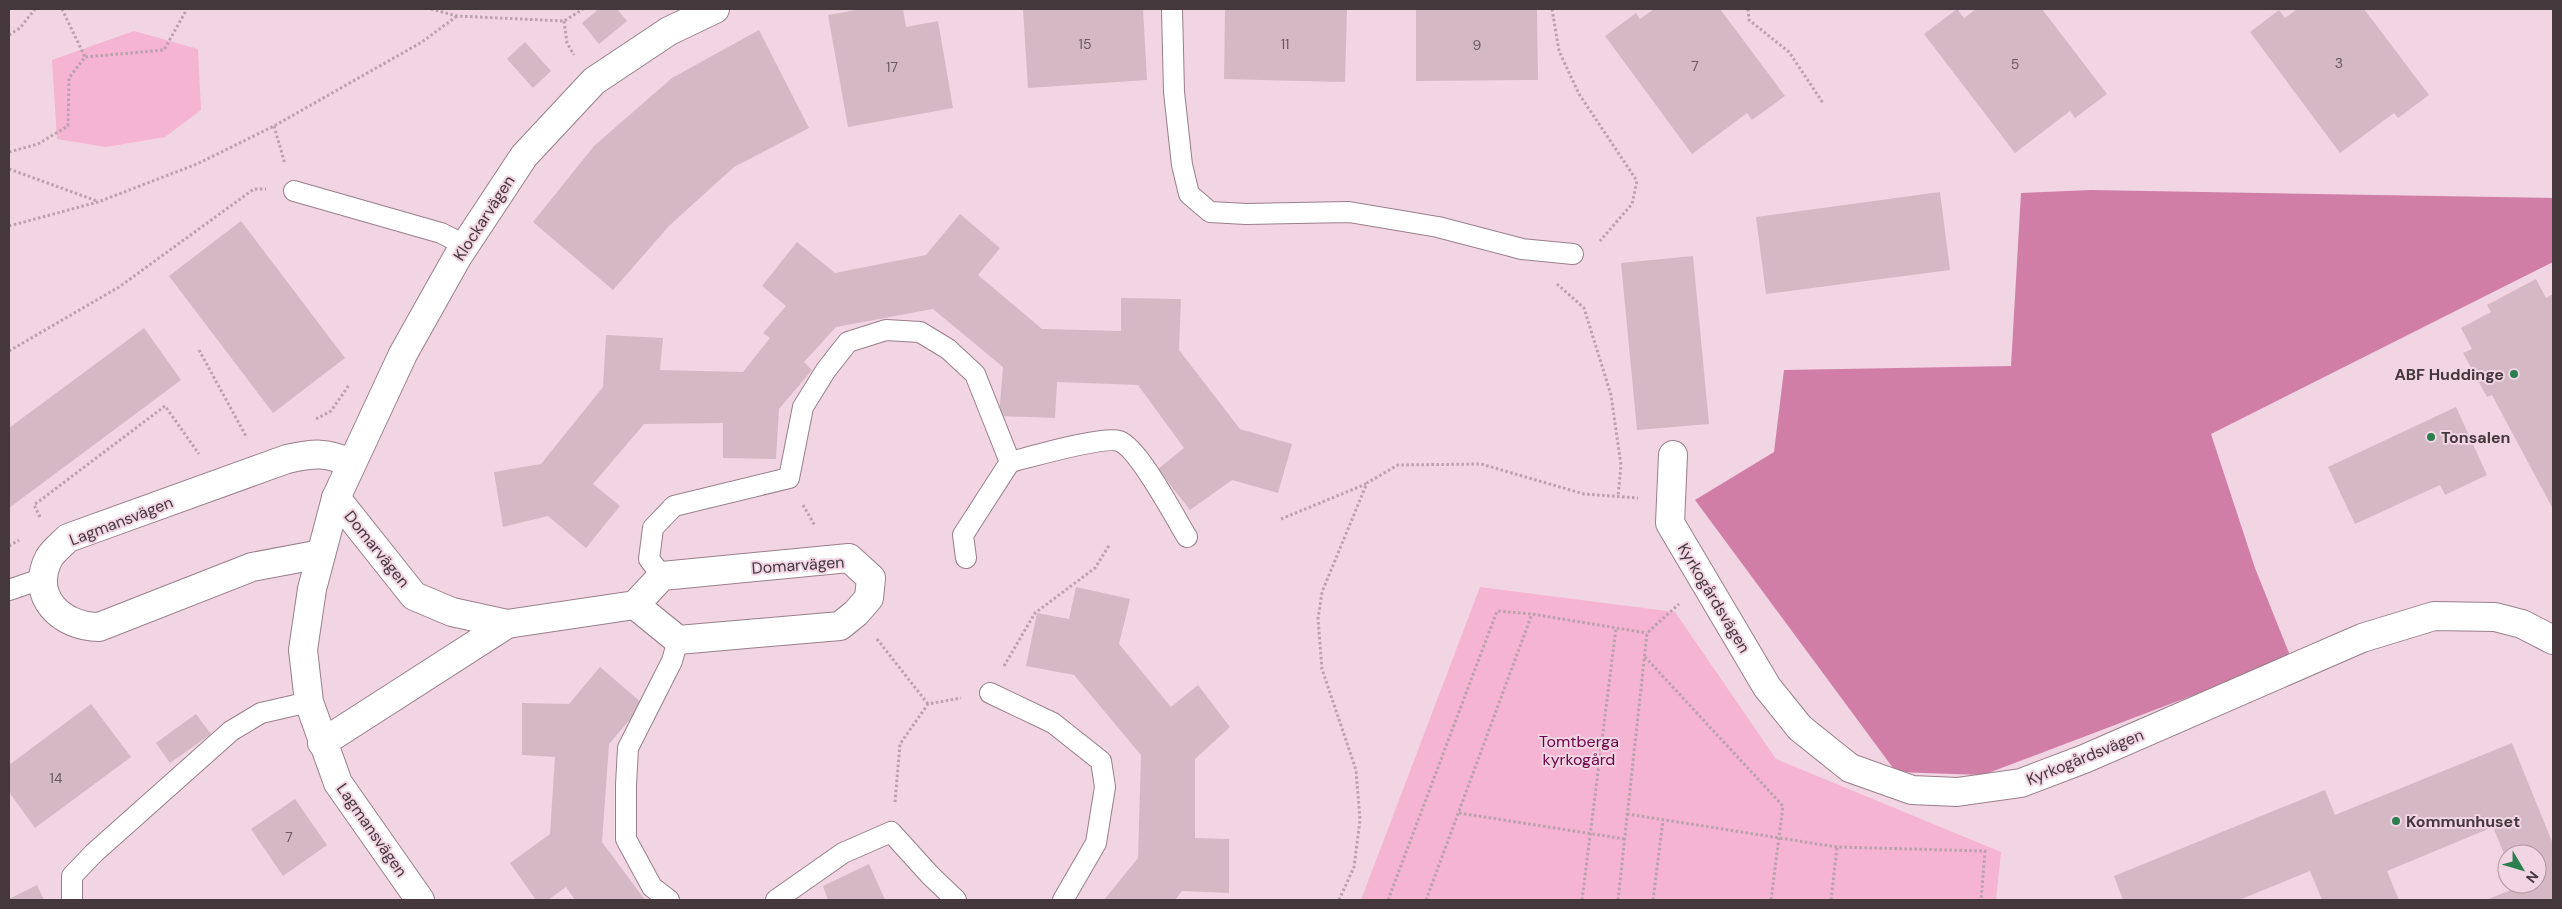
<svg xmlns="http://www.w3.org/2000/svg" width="2562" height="909" font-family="'DM Sans',sans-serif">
  <rect width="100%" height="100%" fill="#f2d5e2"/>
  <g fill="#f4b4d2">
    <polygon points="134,31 198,49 201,110 165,137 106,147 57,139 52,60"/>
    <polygon points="1480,587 1675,612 1776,759 2001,852 1996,900 1361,900"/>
  </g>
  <polygon fill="#d17ea7" points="2091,190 2553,198 2553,262 2211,434 2255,568 2291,658 1983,775 1896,772 1695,500 1774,452 1784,370 2011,366 2021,193"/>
  <g fill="#d4b8c4">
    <polygon points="599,9 617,9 627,21 599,44 582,23"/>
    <polygon points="862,9 903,9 906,27 938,21 953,108 848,127 828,15"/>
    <polygon points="1023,9 1143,9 1147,80 1028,88"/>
    <polygon points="1225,9 1347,9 1345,82 1224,79"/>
    <polygon points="1416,9 1537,9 1538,80 1416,81"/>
    <polygon points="1654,9 1720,9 1785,96 1752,120 1747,113 1692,154 1605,36 1636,13 1640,19"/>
    <polygon points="1957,9 1964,18 1976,9 2042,9 2107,94 2075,118 2070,111 2015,153 1924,34"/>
    <polygon points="2297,9 2364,9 2429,95 2398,118 2394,113 2340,153 2250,32 2279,10 2285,18"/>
    <polygon points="759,30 809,128 734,167 670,225 613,290 533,222 594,146 672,78"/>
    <polygon points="525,42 551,71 533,88 507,59"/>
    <polygon points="1940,192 1950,270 1766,294 1756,217"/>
    <polygon points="960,214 1000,248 978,275 1042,329 1121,331 1121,298 1181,299 1179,350 1240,429 1292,444 1278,493 1232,480 1190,510 1158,469 1184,448 1138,385 1057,382 1055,418 999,416 1003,367 933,309 836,327 804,362 812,370 779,409 776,459 723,458 723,423 644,424 593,484 620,506 586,548 548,516 503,527 494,472 541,464 603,387 606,335 663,338 660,370 743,372 770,338 763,333 786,306 762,286 797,242 835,273 926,255"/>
    <polygon points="241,221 345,358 273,413 169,276"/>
    <polygon points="1693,256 1709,424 1637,430 1621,263"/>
    <polygon points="2536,279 2546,298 2553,294 2553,509 2492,395 2487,397 2463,353 2472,349 2461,328 2491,312 2487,305"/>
    <polygon points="144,328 181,380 9,508 9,428"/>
    <polygon points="2456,407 2487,475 2445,495 2440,485 2355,524 2328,467"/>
    <polygon points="1076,587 1130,599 1119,644 1171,707 1198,685 1230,727 1195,759 1195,838 1229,839 1229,893 1182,891 1175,900 1104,900 1138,858 1141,755 1074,675 1026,666 1037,613 1069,619"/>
    <polygon points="600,667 643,704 609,744 602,842 645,900 575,900 566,887 548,900 536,900 510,863 550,834 555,757 522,755 522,703 569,704"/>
    <polygon points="91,704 131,757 35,828 9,792 9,765"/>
    <polygon points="196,714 211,734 170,763 156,743"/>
    <polygon points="2512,743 2553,844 2553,900 2486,900 2518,887 2516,884 2537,884 2537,854 2507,854 2507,861 2493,827 2387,871 2399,900 2322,900 2310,871 2239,900 2123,900 2114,876 2325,790 2335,815"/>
    <polygon points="295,799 327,845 283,876 251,829"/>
    <polygon points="869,864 885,900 828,900 823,886"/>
    <polygon points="37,885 44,900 9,900 9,899"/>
  </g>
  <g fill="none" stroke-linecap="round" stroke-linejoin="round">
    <g stroke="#997f8b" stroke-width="22">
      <g id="service">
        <polyline points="1172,9 1174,92 1182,165 1189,194 1210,212 1246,214 1349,212 1438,227 1522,249 1573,254"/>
        <polyline points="294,191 441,233 465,245"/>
        <polyline points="966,558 963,535 1010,462"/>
        <path d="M662,576L649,559L653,528L674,506L789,478L803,407L826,370L848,342L886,330L920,332L948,349L975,374L1010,462C1031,457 1102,436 1119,441C1139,448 1174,516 1187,537"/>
        <polyline points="9,590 41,579"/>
        <polyline points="990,693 1053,723 1101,761 1105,787 1096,843 1063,900"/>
        <polyline points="72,900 72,876 94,853 231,731 261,713 309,702"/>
        <polyline points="669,900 652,887 626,839 626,785 628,748 672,661 678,640"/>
        <polyline points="776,900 843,853 891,832 930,875 956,900"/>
      </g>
    </g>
    <g stroke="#997f8b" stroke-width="30">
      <g id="minor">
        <polyline points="1673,455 1670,523 1767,687 1800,728 1850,768 1912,790 1957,792 2021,783 2084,759 2362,638 2434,616 2495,617 2522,624 2553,640"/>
        <polyline points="336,498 414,596 452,612 507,624 635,605 662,576 849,558 871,578 869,598 856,613 840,626 678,640 635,605"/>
        <path d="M321,554L252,567L99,627C62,627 29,597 49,558C53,551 62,544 68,538L287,459C314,453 326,452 351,463"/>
        <polyline points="322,743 507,624"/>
        <polyline points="420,900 338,783 309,702 303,650 312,589 336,498 403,354 458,256 524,156 594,81 669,31 715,9"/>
      </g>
    </g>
    <g stroke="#baa2ac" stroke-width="3" stroke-dasharray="2.5 2.5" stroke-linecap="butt">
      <polyline points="62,9 85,57"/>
      <polyline points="431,9 457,16 564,21 583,9"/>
      <polyline points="1552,9 1559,51 1579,94 1637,181 1632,204 1600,241"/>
      <polyline points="1748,9 1749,20 1789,52 1823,103"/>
      <polyline points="564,21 567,43 574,55"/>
      <polyline points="9,35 20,28 35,9"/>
      <polyline points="274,126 285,164"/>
      <polyline points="9,152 38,144 68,126 69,78 85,57 164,50 187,9"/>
      <polyline points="9,169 97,201"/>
      <polyline points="9,226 98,202 197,164 274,126 422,42 457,16"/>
      <polyline points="1557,284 1584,308 1611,395 1621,465 1618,497"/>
      <polyline points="199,350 247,438"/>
      <polyline points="9,351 119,287 254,189 266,189"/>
      <polyline points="316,419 331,411 349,385"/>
      <polyline points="803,505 815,526"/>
      <polyline points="40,517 34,505 165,406 199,454"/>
      <polyline points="1281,519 1366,484"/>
      <polyline points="9,546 19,540"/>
      <polyline points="877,639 928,704"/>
      <polyline points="1645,657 1783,806 1771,900"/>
      <polyline points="1004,666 1035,613 1095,568 1110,544"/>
      <polyline points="895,802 900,744 928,704 961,698"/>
      <polyline points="1459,813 1625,839"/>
      <polyline points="1627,814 1837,847 1985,851 1981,900"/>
      <polyline points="1339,900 1354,867 1360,820 1356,770 1322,669 1318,619 1322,592 1367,483 1398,465 1481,464 1584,494 1638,498"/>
      <polyline points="1388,900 1497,611 1532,614 1647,633"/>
      <polyline points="1426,900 1532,614"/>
      <polyline points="1582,900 1616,628"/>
      <polyline points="1618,900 1647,633 1679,604"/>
      <polyline points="1653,900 1663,820"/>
      <polyline points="1831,900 1837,847"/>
    </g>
    <use href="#service" stroke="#fff" stroke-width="20"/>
    <use href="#minor" stroke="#fff" stroke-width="28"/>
  </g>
  <g fill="#2c7e4f" stroke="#f2d5e2" stroke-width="2">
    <circle cx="2514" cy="374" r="5"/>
    <circle cx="2431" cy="437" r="5"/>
    <circle cx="2396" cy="821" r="5"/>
  </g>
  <g text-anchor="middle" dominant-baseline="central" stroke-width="4" stroke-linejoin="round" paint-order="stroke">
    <g font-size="14" fill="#68585f">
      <text x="1085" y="44">15</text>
      <text x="1285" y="44">11</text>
      <text x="1477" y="45">9</text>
      <text x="2339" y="63">3</text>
      <text x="2015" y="64">5</text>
      <text x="1695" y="66">7</text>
      <text x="892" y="67">17</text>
      <text x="56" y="778">14</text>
      <text x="289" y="837">7</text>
    </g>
    <g font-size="16" fill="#44383d" stroke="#f2d5e2">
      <text transform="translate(484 218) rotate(-57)">Klockarvägen</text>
      <text transform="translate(121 521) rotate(-21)">Lagmansvägen</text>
      <text transform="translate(377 549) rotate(51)">Domarvägen</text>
      <text transform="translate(798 565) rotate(-4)">Domarvägen</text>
      <text transform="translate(1714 598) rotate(59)">Kyrkogårdsvägen</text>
      <text transform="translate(2085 757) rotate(-22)">Kyrkogårdsvägen</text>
      <text transform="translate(372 830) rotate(55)">Lagmansvägen</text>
    </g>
    <g font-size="16" font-weight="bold" fill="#44383d" stroke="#f2d5e2" text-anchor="start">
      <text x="2504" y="374" text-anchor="end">ABF Huddinge</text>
      <text x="2441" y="437">Tonsalen</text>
      <text x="2406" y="821">Kommunhuset</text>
    </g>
    <g font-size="16" fill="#6b0346" stroke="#f2d5e2">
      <text x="1579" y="741">Tomtberga<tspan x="1579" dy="18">kyrkogård</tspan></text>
    </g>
  </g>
  <rect width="2562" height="909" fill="none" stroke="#44383d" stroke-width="20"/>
  <g transform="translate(2522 869) rotate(128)"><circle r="24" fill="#f2d5e2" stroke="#ac96a0"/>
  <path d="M0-4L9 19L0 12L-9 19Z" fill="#2c7e4f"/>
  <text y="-8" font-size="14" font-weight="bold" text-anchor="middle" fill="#44383d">N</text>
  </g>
</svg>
